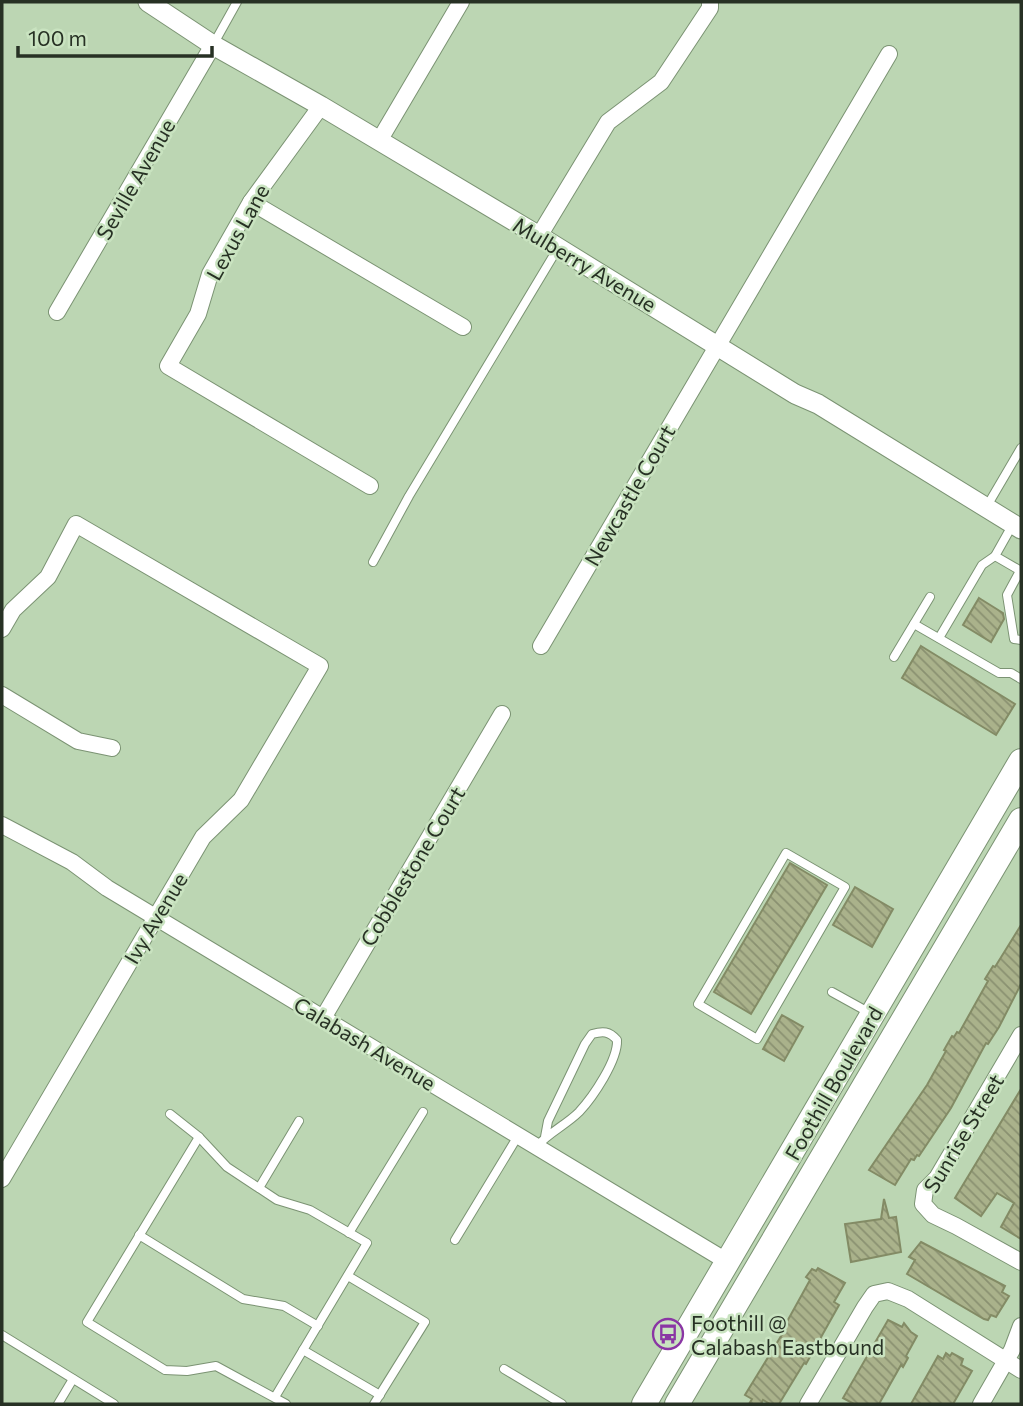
<svg xmlns="http://www.w3.org/2000/svg" width="1023" height="1406" font-family="Commissioner,sans-serif">
  <defs>
    <pattern id="building-back-hatch" width="6" height="6" patternUnits="userSpaceOnUse" patternTransform="scale(1.75)"><rect width="6" height="6" fill="#aab28b"/><path d="M-1 5l2 2M0 0l6 6M5-1l2 2" fill="none" stroke="#8a9171"/></pattern>
  </defs>
  <rect width="100%" height="100%" fill="#bcd6b3"/>
  <g fill="url(#building-back-hatch)" stroke="#838b65" stroke-width="2">
    <polygon points="979,598 1003,613 1004,619 991,642 963,625"/>
    <polygon points="921,646 1015,704 996,735 902,678"/>
    <polygon points="790,863 827,885 751,1014 714,992"/>
    <polygon points="855,887 893,909 872,947 833,925"/>
    <polygon points="1021,925 1021,984 999,1027 988,1044 986,1043 951,1108 919,1156 917,1155 914,1160 911,1159 895,1185 869,1170 927,1085 946,1051 944,1050 952,1036 954,1037 957,1032 959,1033 988,981 985,979 993,966 995,967"/>
    <polygon points="782,1015 803,1027 784,1061 763,1049"/>
    <polygon points="1021,1089 1021,1239 1001,1227 1014,1203 997,1193 981,1216 955,1198"/>
    <polygon points="884,1199 889,1218 896,1217 901,1252 851,1262 845,1224 881,1219"/>
    <polygon points="921,1242 1005,1286 1002,1292 1009,1296 996,1317 991,1315 988,1320 984,1319 907,1274 915,1260 909,1257"/>
    <polygon points="818,1268 845,1283 834,1302 839,1305 806,1364 804,1363 779,1404 770,1404 763,1400 761,1404 749,1404 752,1399 745,1395 786,1328 784,1327 810,1280 806,1277 812,1269 816,1271"/>
    <polygon points="888,1320 902,1327 904,1323 911,1332 917,1336 906,1356 908,1358 903,1367 901,1365 879,1404 854,1404 843,1398"/>
    <polygon points="946,1353 950,1356 952,1353 963,1359 961,1365 972,1371 953,1404 911,1404 938,1356 943,1359"/>
  </g>
  <g fill="none" stroke-linecap="round" stroke-linejoin="round">
    <g stroke="#7b9373" stroke-width="10">
      <g id="service">
        <polyline points="213,45 237,2"/>
        <polyline points="987,506 1021,448"/>
        <polyline points="1013,524 995,556 1021,571"/>
        <polyline points="373,562 409,496 558,248"/>
        <polyline points="1020,571 1007,595 1014,639 1021,640"/>
        <polyline points="914,624 999,673 1011,673 1021,679"/>
        <polyline points="939,638 982,565 995,556"/>
        <polyline points="894,657 930,597"/>
        <polygon points="786,853 845,887 757,1039 698,1004"/>
        <polyline points="832,992 870,1013"/>
        <polyline points="170,1114 199,1137 227,1167 277,1200 310,1210 367,1243 275,1397"/>
        <polyline points="199,1137 87,1322 165,1370 187,1371 216,1366 286,1404"/>
        <path d="M536,1147C548,1133 566,1125 579,1112C593,1097 618,1060 617,1040C609,1031 603,1031 592,1034L585,1044L548,1121L545,1137"/>
        <polyline points="259,1188 299,1121"/>
        <polyline points="349,1233 423,1112"/>
        <polyline points="139,1235 243,1299 284,1306 318,1326"/>
        <polyline points="455,1240 518,1136"/>
        <polyline points="348,1276 425,1322 374,1404"/>
        <polyline points="2,1335 114,1404"/>
        <polyline points="303,1350 380,1395"/>
        <polyline points="504,1369 562,1404"/>
        <polyline points="58,1404 73,1379"/>
      </g>
    </g>
    <g stroke="#7b9373" stroke-width="18">
      <g id="minor">
        <polyline points="321,106 251,202 210,274 198,314 168,366 370,486"/>
        <polyline points="379,141 461,2"/>
        <polyline points="251,202 463,327"/>
        <polyline points="539,236 608,122 661,82 710,8 710,2"/>
        <polyline points="57,312 213,45"/>
        <polyline points="2,629 13,610 48,577 76,524 320,666 241,800 203,837 2,1179"/>
        <polyline points="541,646 889,54"/>
        <polyline points="2,695 78,741 112,748"/>
        <polyline points="2,825 72,862 107,888 728,1262"/>
        <polyline points="323,1018 502,714"/>
        <polyline points="1021,1035 937,1178 925,1190 923,1204 933,1215 956,1226 1021,1262"/>
        <polyline points="808,1404 865,1307 874,1294 888,1291 908,1299 1021,1370"/>
        <polyline points="981,1404 1012,1350 1021,1326"/>
      </g>
    </g>
    <g stroke="#7b9373" stroke-width="21">
      <polyline id="tertiary" points="148,2 213,45 321,106 539,236 795,394 818,404 1021,529"/>
    </g>
    <g stroke="#7b9373" stroke-width="26">
      <g id="primary">
        <polyline points="644,1404 1021,761"/>
        <polyline points="677,1404 1021,820"/>
      </g>
    </g>
    <use href="#service" stroke="#fff" stroke-width="8"/>
    <use href="#minor" stroke="#fff" stroke-width="16"/>
    <use href="#tertiary" stroke="#fff" stroke-width="19"/>
    <use href="#primary" stroke="#fff" stroke-width="24"/>
  </g>
  <defs>
    <g id="bus-ring" transform="scale(1.575)"><circle r="9.5" fill="#c9e3c0" stroke="#8a36a4" stroke-width="1.5"/><path d="M-5-6H5V4H4V6H2V4H-2V6H-4V4H-5ZM-3.5-4V0h7V-4ZM-3.5 1.2v1.5H-2V1.2ZM2 1.2v1.5H3.5V1.2Z" fill="#8a36a4"/></g>
  </defs>
  <g fill-rule="evenodd">
    <use href="#bus-ring" x="668" y="1334"/>
  </g>
  <g text-anchor="middle" dominant-baseline="central" stroke-width="5" stroke-linejoin="round" paint-order="stroke">
    <g font-size="21" fill="#273124" stroke="#c9e3c0">
      <text transform="translate(135 179) rotate(-60)">Seville Avenue</text>
      <text transform="translate(237 232) rotate(-61)">Lexus Lane</text>
      <text transform="translate(585 264) rotate(31)">Mulberry Avenue</text>
      <text transform="translate(629 495) rotate(-60)">Newcastle Court</text>
      <text transform="translate(412 866) rotate(-59)">Cobblestone Court</text>
      <text transform="translate(155 918) rotate(-59)">Ivy Avenue</text>
      <text transform="translate(365 1043) rotate(31)">Calabash Avenue</text>
      <text transform="translate(833 1083) rotate(-60)">Foothill Boulevard</text>
      <text transform="translate(963 1133) rotate(-59)">Sunrise Street</text>
    </g>
    <g font-size="21" fill="#273124" stroke="#c9e3c0" text-anchor="start">
      <text x="691" y="1322">Foothill @<tspan x="691" dy="24">Calabash Eastbound</tspan></text>
    </g>
  </g>
  <rect width="1023" height="1406" fill="none" stroke="#273124" stroke-width="7"/>
  <path d="M18 46v10h194v-10" fill="none" stroke="#273124" stroke-width="3.5"/>
  <text x="28" y="46" font-size="21" fill="#273124" stroke="#c9e3c0" stroke-width="5" paint-order="stroke">100 m</text>
</svg>
